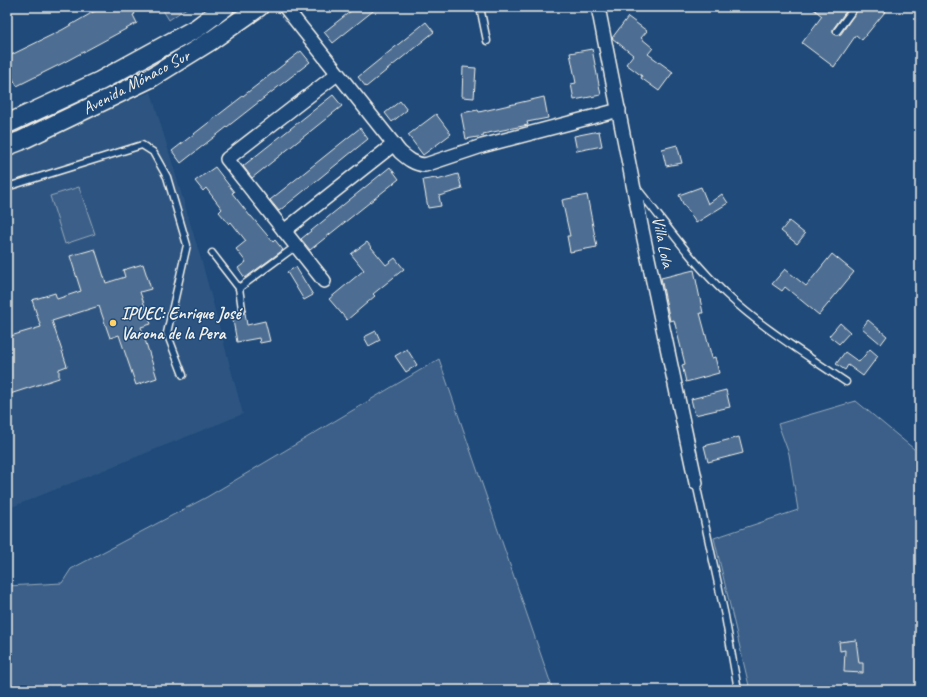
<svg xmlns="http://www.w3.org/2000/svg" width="927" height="697" font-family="Caveat,sans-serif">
  <rect width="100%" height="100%" fill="#1f4a7a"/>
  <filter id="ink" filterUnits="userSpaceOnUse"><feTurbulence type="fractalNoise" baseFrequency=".025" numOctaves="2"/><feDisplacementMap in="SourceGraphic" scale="8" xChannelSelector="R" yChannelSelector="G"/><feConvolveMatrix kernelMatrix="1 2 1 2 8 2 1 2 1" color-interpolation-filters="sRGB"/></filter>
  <g filter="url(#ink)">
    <polygon fill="#2d5581" points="151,92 203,266 243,414 7,509 7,153"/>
    <g fill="#3a5f88" stroke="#97a8b8">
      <polygon points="161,7 188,7 169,20"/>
      <path d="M239,7H247C232,17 218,29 202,38C140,75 74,107 7,136V131L203,32Z"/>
      <polygon points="79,187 95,234 65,244 50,196"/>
      <polygon points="439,359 553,690 7,690 7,586 62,583 71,569 207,497"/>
      <polygon points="856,401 920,454 920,690 750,690 714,538 798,510 789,454 778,424"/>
    </g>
    <g fill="#4d6e92" stroke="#f4f1e8">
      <polygon points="102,7 132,7 135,14 133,15 137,23 61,64 17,86 7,68 7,57 62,30"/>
      <polygon points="356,7 378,7 333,43 324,32"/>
      <polygon points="811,7 849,7 833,29 833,33 837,35 841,34 859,7 889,7 862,40 856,35 834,67 802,43 822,16"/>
      <polygon points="628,17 647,31 641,38 653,48 648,54 673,72 659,91 641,78 642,76 626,64 633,55 612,38"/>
      <polygon points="426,22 434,32 366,87 358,77"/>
      <polygon points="592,49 601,95 574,100 571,84 576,83 570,53"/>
      <polygon points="301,51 310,62 181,163 172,151"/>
      <polygon points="463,67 476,68 474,98 462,97"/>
      <polygon points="333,95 342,106 252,178 243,166"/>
      <polygon points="544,97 548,118 527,122 528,125 483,134 484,136 466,139 461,113 478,110 479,112"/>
      <polygon points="400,101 407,110 392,122 385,113"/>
      <polygon points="436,114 451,134 423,155 408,135"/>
      <polygon points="360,128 368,139 279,211 270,200"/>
      <polygon points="599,131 602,146 577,151 574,136"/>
      <polygon points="677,145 682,163 666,166 662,149"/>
      <polygon points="215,167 234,192 232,193 250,216 251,216 273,242 275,240 283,250 245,278 238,268 246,262 236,249 246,241 231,222 229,224 219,212 222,209 206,188 203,191 195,181"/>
      <polygon points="390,167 399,179 310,250 301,239"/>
      <polygon points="458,174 462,189 439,196 441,206 428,208 423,180 436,178 437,180"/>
      <polygon points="701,187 708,204 722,194 728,203 696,223 685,206 684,206 679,195"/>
      <polygon points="587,195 597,247 570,252 567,236 570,236 562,200"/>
      <polygon points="789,221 805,234 797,244 781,231"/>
      <polygon points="367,242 386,265 395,258 404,269 373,294 375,296 347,320 329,299 364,270 351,254"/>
      <polygon points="95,249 106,283 125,277 123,270 143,264 151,289 140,292 151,324 141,327 157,378 136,385 119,335 110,338 99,306 52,321 67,366 59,369 59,378 7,395 7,363 9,363 7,355 7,337 41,327 32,300 55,293 57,299 81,291 70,256"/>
      <polygon points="832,254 854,272 819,315 785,287 782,291 772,284 785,269 806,286"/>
      <polygon points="296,267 313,295 304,300 287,272"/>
      <polygon points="694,270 703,313 700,313 712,358 715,357 719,373 686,382 682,365 685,364 674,320 670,321 661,278"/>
      <polygon points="245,313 247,325 265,321 270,341 260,343 259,338 237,342 232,315"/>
      <polygon points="868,320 887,336 881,344 862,328"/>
      <polygon points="840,323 850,332 839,344 829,336"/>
      <polygon points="376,331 380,340 369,346 364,337"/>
      <polygon points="407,349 417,365 406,372 395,356"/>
      <polygon points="870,349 878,356 863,376 848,365 845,370 836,364 845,352 859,362"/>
      <polygon points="726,390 730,407 695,415 691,399"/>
      <polygon points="739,437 743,453 708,462 704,446"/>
      <polygon points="856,640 859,663 863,663 863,673 844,672 845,650 840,651 839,642"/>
    </g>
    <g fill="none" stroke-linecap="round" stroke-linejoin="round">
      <g stroke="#f4f1e8" stroke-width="9">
        <g id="lane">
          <polyline points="480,7 487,41"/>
          <polyline points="837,31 855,7"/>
          <polyline points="7,187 142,145 153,152 167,177 187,245 167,333 183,375"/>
          <path d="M636,187C665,223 692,262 726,294C762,328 805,354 846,382"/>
          <polyline points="212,253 239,288 242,309"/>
          <polyline points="239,288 296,246"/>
          <polyline points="696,483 725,616 738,690"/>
        </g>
      </g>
      <g stroke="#f4f1e8" stroke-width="16">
        <g id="street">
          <path d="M285,7L400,152C408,159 414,164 425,165L482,146L619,110"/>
          <polyline points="598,7 641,225 696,483"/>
          <polyline points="284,231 394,144"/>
          <polyline points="324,281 227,159 337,74"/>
        </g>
      </g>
      <g stroke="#f4f1e8" stroke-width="21">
        <g id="secondary">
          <polyline points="7,124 100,81 197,28 225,7"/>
          <polyline points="7,146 20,141 149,79 212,40 259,7"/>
        </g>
      </g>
      <use href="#lane" stroke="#1f4a7a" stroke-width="6"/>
      <use href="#street" stroke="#1f4a7a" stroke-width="13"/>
      <use href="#secondary" stroke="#1f4a7a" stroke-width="18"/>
    </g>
  </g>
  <circle fill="#ffd166" stroke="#1f4a7a" stroke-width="1.5" cx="113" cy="323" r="4"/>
  <g text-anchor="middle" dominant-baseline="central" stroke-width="3" stroke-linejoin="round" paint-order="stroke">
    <g font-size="17" fill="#f4f1e8" stroke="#1f4a7a">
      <text transform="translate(136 82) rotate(-28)">Avenida Mónaco Sur</text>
      <text transform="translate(663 242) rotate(78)">Villa Lola</text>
    </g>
    <g font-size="17" font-weight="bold" fill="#f4f1e8" stroke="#1f4a7a" text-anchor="start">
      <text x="121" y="313">IPUEC: Enrique José<tspan x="121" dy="20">Varona de la Pera</tspan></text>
    </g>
  </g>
  <rect width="927" height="697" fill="none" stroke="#1f4a7a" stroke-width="24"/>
  <rect x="12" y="12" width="903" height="673" fill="none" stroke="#f4f1e8" stroke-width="1.5" filter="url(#ink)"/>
</svg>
